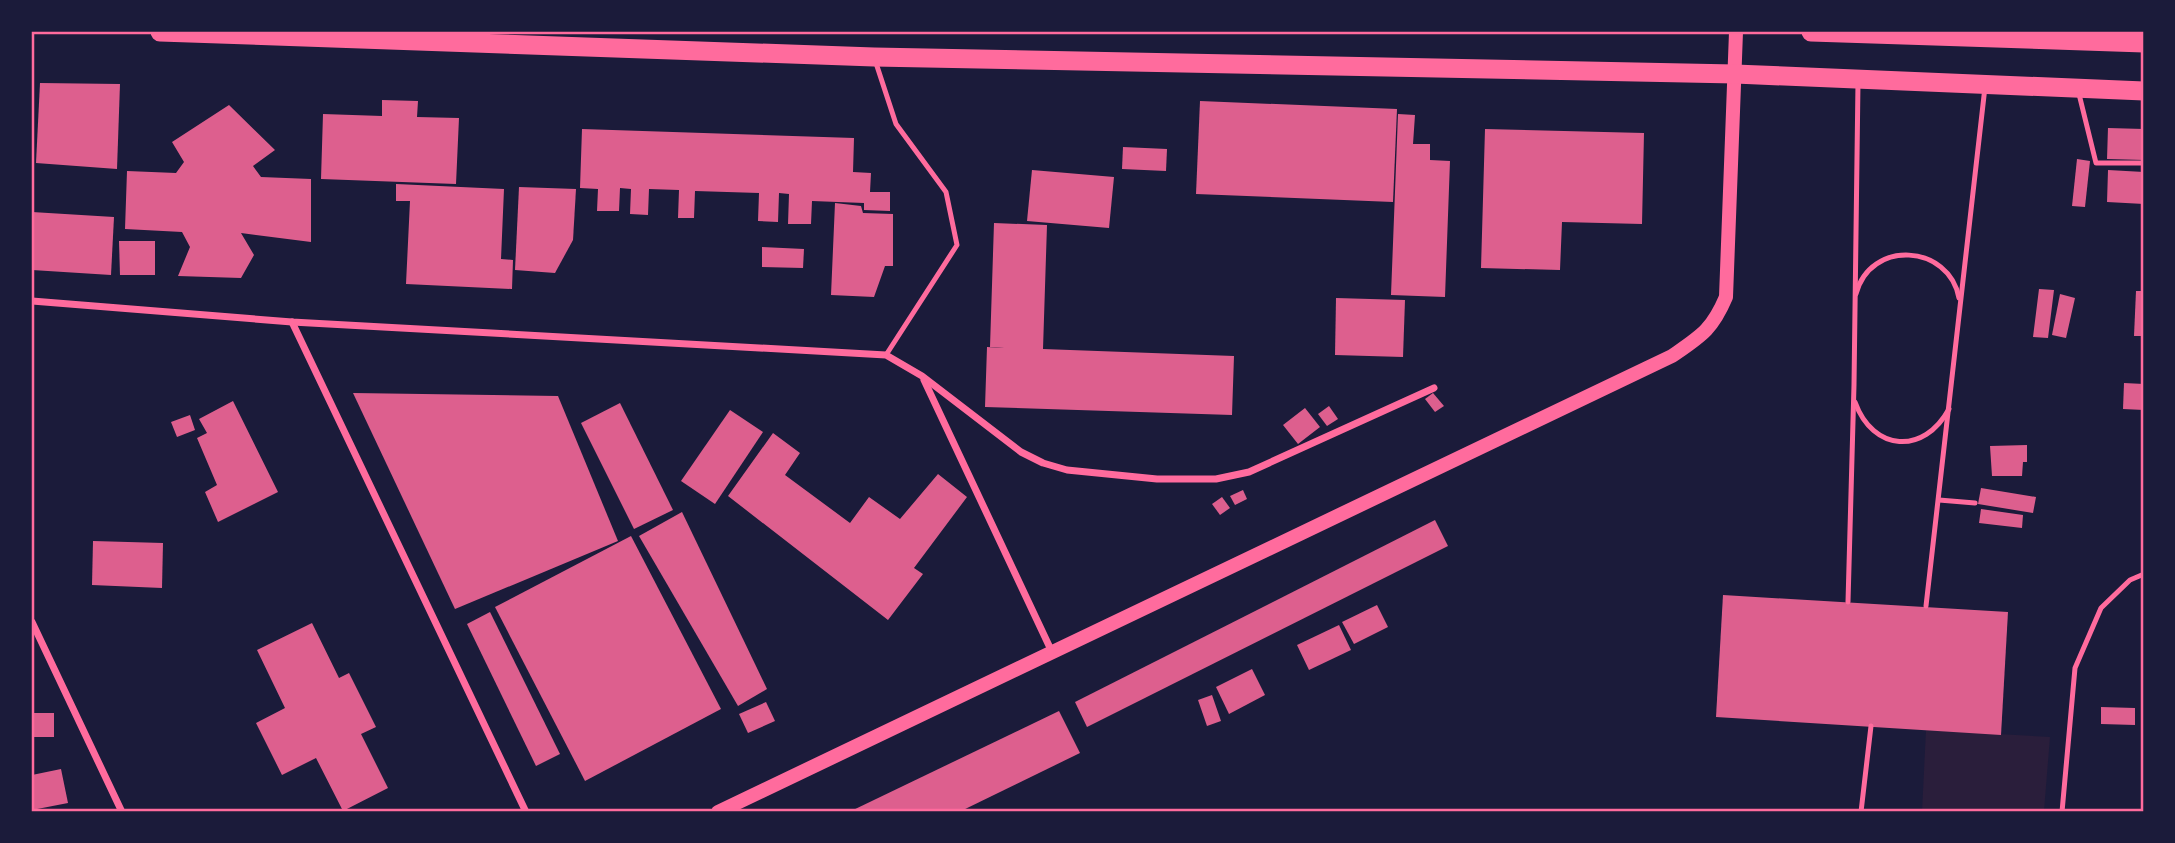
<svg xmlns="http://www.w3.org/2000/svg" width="2175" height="843" font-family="'Sofia Sans Condensed',sans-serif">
  <rect width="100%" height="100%" fill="#1b1b3a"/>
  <polygon fill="#2a1e3b" points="1926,730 2050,737 2044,811 1922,812"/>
  <g fill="#dd5f8e">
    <polygon points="40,83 120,84 117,169 36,163"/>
    <polygon points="382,100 418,101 417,117 459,118 456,184 321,179 323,114 382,116"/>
    <polygon points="1200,101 1397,109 1393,202 1196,194"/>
    <polygon points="229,105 275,150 253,166 261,177 311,179 311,242 241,233 254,255 241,278 178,276 190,247 182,232 125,229 127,171 176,173 184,162 172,142"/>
    <polygon points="1398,114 1415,115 1413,144 1430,144 1430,160 1450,161 1445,297 1391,295"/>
    <polygon points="2108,128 2144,129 2144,160 2107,159"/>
    <polygon points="582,129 854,138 853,172 871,173 870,192 890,192 890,211 864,210 864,203 812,201 811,224 788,224 789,194 779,193 778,222 758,221 759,193 695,191 694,218 678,218 679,190 649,189 648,215 630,214 631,189 620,188 619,211 597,211 598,189 580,188"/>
    <polygon points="1485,129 1644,133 1642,224 1562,222 1560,270 1481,268"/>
    <polygon points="1123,147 1167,149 1166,171 1122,169"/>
    <polygon points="2077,159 2090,161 2085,207 2072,206"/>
    <polygon points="1032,170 1114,177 1109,228 1027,221"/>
    <polygon points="2108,170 2144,172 2144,204 2107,202"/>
    <polygon points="396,184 504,189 501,259 513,260 512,289 406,284 410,201 396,201"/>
    <polygon points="519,187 576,189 573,240 555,273 515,270"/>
    <polygon points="835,203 861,206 863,213 893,214 893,266 885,266 874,297 831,295"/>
    <polygon points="32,212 114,217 111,275 32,270"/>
    <polygon points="994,223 1047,225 1043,349 1234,356 1232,415 985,407 987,347 1004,348 990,347"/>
    <polygon points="119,241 155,241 155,275 120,275"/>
    <polygon points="762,247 804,249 803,268 762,267"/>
    <polygon points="2039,289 2054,290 2048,338 2033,337"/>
    <polygon points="2136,291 2144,291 2144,336 2134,336"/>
    <polygon points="2060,294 2075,298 2066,338 2052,335"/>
    <polygon points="1336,298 1405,300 1403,357 1335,355"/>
    <polygon points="2124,383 2144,384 2144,410 2123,409"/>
    <polygon points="353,393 558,396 618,541 455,609"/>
    <polygon points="1433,393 1444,406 1435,412 1425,399"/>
    <polygon points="233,401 278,492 218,522 205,492 217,485 197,438 207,433 199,419"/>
    <polygon points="620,403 673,510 634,529 581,423"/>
    <polygon points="1329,406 1338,419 1327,426 1318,414"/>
    <polygon points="1305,408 1320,427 1298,444 1283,425"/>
    <polygon points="730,410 763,432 715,504 681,481"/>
    <polygon points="190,415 195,430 177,437 171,422"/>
    <polygon points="773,433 800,453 785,475 850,523 869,497 900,519 938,474 967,497 914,568 923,574 888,620 728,496"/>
    <polygon points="2027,445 2027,462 2023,462 2022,476 1992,476 1990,446"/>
    <polygon points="1981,488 2036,497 2033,513 1978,504"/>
    <polygon points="1243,490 1247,499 1235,505 1230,496"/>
    <polygon points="1222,497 1230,508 1220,515 1212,504"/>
    <polygon points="1981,509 2023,515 2022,528 1979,523"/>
    <polygon points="682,512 767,689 738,706 639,536"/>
    <polygon points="1435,520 1448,546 1087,727 1075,702"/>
    <polygon points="631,536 721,709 585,781 495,607"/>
    <polygon points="93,541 163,543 162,588 92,585"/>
    <polygon points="1723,595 2008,612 2001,735 1716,717"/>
    <polygon points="1377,605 1388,627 1354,644 1342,622"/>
    <polygon points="490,612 560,754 536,766 467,624"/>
    <polygon points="312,623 339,678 349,673 376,727 361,734 388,788 343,811 316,758 282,775 256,723 285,708 257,650"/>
    <polygon points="1339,625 1351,650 1309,670 1297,645"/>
    <polygon points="1252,669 1265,695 1229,714 1216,687"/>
    <polygon points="1212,695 1221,721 1207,726 1198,700"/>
    <polygon points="766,702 775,721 748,733 739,714"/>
    <polygon points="2101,707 2135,708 2135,725 2101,724"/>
    <polygon points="1059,711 1080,753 959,812 849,812"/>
    <rect x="32" y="713" width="22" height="24"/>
    <polygon points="61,769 68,803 32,810 32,775"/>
  </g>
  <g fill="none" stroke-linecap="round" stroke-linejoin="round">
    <g stroke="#ff6b9d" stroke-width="5">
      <polyline points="875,60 896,124 946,192 957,245 886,355"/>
      <polyline points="2079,94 2096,163 2144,163"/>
      <path d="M1856,294C1870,239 1949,244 1959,298"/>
      <path d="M1855,402C1873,452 1924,455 1949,409"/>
      <polyline points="1939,500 1975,503"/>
      <polyline points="1848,602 1854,385 1858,82"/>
      <polyline points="1926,606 1985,87"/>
      <polyline points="1861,812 1871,726"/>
      <polyline points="2062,812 2075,668 2101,608 2130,580 2144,574"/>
    </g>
    <g stroke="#ff6b9d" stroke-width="7">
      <polyline points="32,301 292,322 886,355 922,376 1021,452 1043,463 1067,470 1157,479 1216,479 1249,472 1434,388"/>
      <polyline points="292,322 526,812"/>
      <polyline points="924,380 1052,652"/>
      <polyline points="32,622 122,812"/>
    </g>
    <path stroke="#ff6b9d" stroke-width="14" d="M718,812L1672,356C1701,336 1712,330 1726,297L1736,32"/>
    <g stroke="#ff6b9d" stroke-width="19">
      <polyline points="160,32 874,57 1735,74 2144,91"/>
      <polyline points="1811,32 2144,43"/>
    </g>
  </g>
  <rect width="2175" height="843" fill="none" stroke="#1b1b3a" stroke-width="66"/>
  <rect x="33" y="33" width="2109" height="777" fill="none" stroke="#ff6b9d" stroke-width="2.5"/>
</svg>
